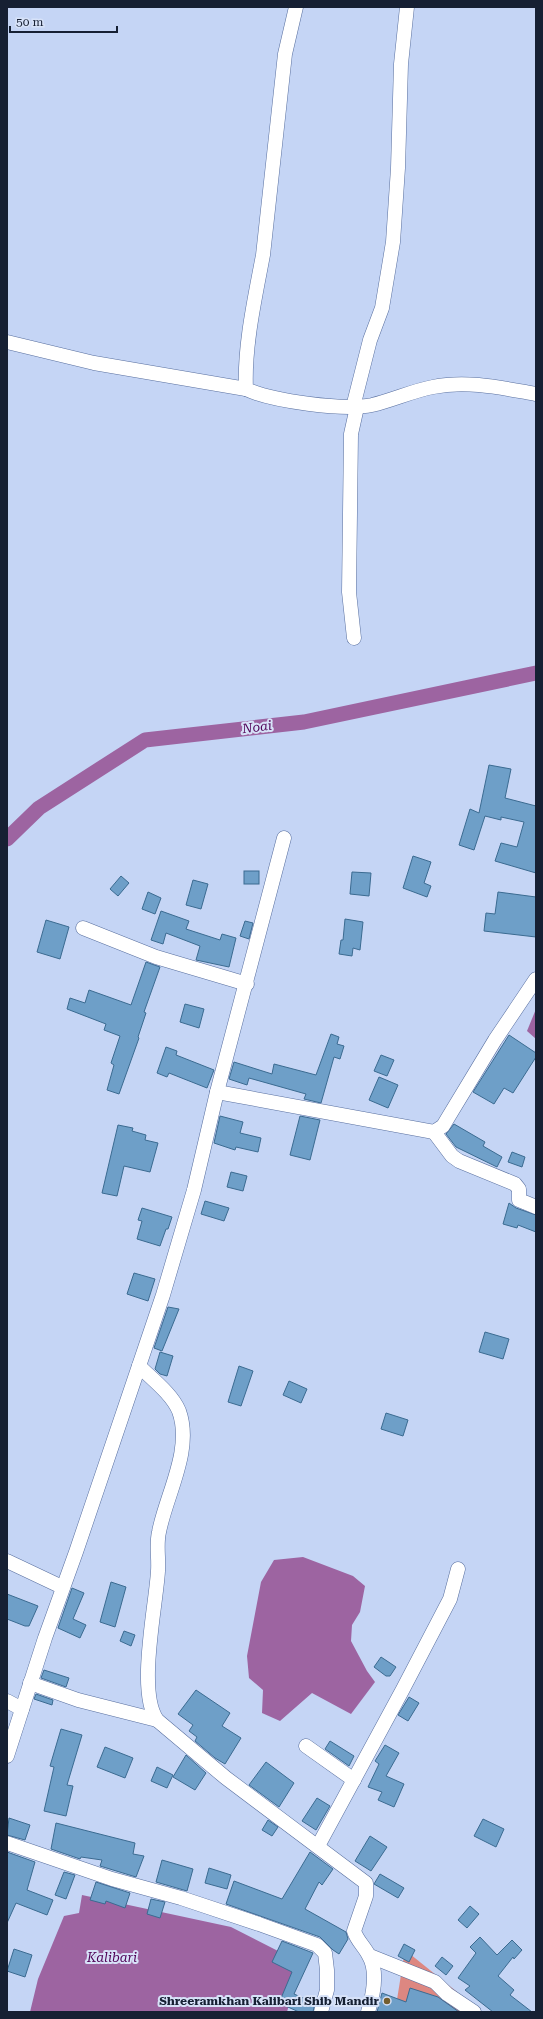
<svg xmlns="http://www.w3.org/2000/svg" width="543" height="2019" font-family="'Roboto Serif',serif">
  <rect width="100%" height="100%" fill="#c5d5f5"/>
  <polygon fill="#dd8781" points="405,1950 482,2012 395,2012"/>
  <g fill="#9d64a1">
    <polygon points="536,1009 536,1039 527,1031"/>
    <polygon points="303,1557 353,1576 365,1586 360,1612 352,1625 351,1641 367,1671 375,1682 351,1714 312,1693 280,1721 262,1713 263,1690 249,1678 247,1656 261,1582 274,1560"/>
    <polygon points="82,1895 231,1927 280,1952 293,1966 290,2001 287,2012 30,2012 38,1979 64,1916 79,1913"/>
  </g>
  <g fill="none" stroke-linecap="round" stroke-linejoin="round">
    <polyline stroke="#9d64a1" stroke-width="15" points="7,839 39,808 145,740 304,722 536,673"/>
  </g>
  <g fill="#6e9fc8" stroke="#3b6b91">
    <polygon points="489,765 511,769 505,798 536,806 536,873 495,861 501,843 517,847 524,822 501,817 501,820 485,816 474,850 459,845 470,809 479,813"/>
    <polygon points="413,856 431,862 424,883 431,886 427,897 403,888"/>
    <rect x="244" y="871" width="15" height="13"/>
    <polygon points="352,872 371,873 369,896 350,894"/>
    <polygon points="121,876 129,883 118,896 110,889"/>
    <polygon points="193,880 208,884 201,909 186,905"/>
    <polygon points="148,892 161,898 155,914 142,909"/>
    <polygon points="498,892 536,897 536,937 484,931 486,913 495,914"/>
    <polygon points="161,911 189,921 186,929 220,940 222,934 236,938 229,967 196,960 200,946 166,933 163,944 151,940"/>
    <polygon points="345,919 363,922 360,950 353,948 352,956 339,954 341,940 343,940"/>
    <polygon points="46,920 69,927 60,959 37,952"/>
    <polygon points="245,921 253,923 249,939 240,936"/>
    <polygon points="146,962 160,967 144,1012 146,1013 138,1037 139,1038 119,1094 107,1090 114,1065 111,1063 120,1036 104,1030 106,1024 67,1009 70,998 85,1003 89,990 131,1005"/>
    <polygon points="185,1004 204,1009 199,1028 180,1022"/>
    <polygon points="331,1034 339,1037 337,1044 344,1046 340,1059 334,1057 321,1103 304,1099 306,1094 249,1078 247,1085 229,1079 234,1062 272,1074 274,1064 316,1075"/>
    <polygon points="509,1035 536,1053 536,1057 513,1093 504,1088 494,1104 473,1092"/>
    <polygon points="166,1047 177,1051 176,1055 214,1070 207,1088 169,1073 167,1077 157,1073"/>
    <polygon points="381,1055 394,1060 387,1076 374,1071"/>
    <polygon points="379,1077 398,1085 388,1108 369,1100"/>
    <polygon points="220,1116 243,1122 240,1133 261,1138 258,1152 236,1147 235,1150 214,1143"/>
    <polygon points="300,1116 320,1120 310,1160 290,1155"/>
    <polygon points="454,1124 485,1142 483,1146 502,1157 497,1167 456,1147 446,1134"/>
    <polygon points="118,1125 133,1128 132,1131 146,1135 145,1140 158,1143 150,1172 124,1166 117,1196 102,1193"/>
    <polygon points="512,1152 525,1157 522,1167 508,1162"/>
    <polygon points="231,1172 247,1176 243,1191 227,1187"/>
    <polygon points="205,1201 229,1208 224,1221 201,1214"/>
    <polygon points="509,1203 516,1208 536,1215 536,1232 518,1225 517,1228 503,1224"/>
    <polygon points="142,1208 172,1217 168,1229 166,1229 160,1246 137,1239 142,1221 138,1220"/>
    <polygon points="134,1273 155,1279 148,1301 127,1294"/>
    <polygon points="168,1307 179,1309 162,1351 154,1348"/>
    <polygon points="485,1332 509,1339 503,1359 479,1352"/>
    <polygon points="160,1352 173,1356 167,1376 160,1374 155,1369"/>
    <polygon points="239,1366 253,1371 241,1406 228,1402"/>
    <polygon points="289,1381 307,1389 301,1403 283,1395"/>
    <polygon points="386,1413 408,1420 403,1436 381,1429"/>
    <polygon points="111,1582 126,1587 115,1627 100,1622"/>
    <polygon points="72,1588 84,1593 73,1619 86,1625 80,1638 58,1628"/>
    <polygon points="7,1594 38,1606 29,1626 25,1626 7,1619"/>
    <polygon points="124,1631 135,1635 131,1646 120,1641"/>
    <polygon points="381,1657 396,1667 390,1676 386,1676 374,1667"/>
    <polygon points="44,1670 69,1678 66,1687 41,1678"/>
    <polygon points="196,1690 230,1713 222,1726 241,1738 225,1764 215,1758 195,1741 197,1737 189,1731 193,1725 178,1714"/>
    <polygon points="36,1694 53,1700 52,1705 34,1699"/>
    <polygon points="409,1697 419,1703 408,1721 398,1715"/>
    <polygon points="61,1729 82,1735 67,1785 73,1786 66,1816 44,1811 54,1767 50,1766"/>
    <polygon points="330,1741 354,1756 349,1766 325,1749"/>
    <polygon points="385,1745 399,1753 386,1776 404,1784 394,1807 378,1800 382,1792 368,1787 379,1764 375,1761"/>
    <polygon points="105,1747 133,1758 125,1778 97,1767"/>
    <polygon points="186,1755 206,1773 195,1790 173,1777"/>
    <polygon points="266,1762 294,1783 279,1807 249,1785"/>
    <polygon points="157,1767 173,1775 167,1788 151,1781"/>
    <polygon points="317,1798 330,1806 316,1830 302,1821"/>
    <polygon points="9,1818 30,1825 25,1840 7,1835"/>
    <polygon points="483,1819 504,1829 496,1847 474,1836"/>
    <polygon points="268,1820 278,1827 272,1836 262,1830"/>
    <polygon points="56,1823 135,1843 133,1854 144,1856 136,1877 100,1866 102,1860 81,1857 80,1859 51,1849"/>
    <polygon points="370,1836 387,1847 371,1871 355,1861"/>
    <polygon points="7,1852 35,1862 27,1890 53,1900 47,1915 16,1903 7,1923"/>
    <polygon points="310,1852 333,1869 322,1885 319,1882 305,1909 346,1932 348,1939 339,1954 333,1950 320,1937 226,1904 234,1881 282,1899"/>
    <polygon points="162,1860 193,1869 187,1891 156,1882"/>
    <polygon points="209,1868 231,1875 227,1889 205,1883"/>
    <polygon points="64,1872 75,1875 66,1899 55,1895"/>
    <polygon points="380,1874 404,1888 398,1898 374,1884"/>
    <polygon points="96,1882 130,1893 125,1908 106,1901 105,1904 90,1900"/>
    <polygon points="151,1899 165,1902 160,1918 147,1914"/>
    <polygon points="470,1906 479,1914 467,1928 458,1920"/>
    <polygon points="480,1937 497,1955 512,1940 522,1950 514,1959 513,1957 498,1976 514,1990 510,1995 532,2012 493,2012 465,1990 470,1986 458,1978 476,1953 470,1947"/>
    <polygon points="282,1941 313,1953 294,1994 315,2003 313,2012 299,2012 279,2003 292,1972 272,1962"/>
    <polygon points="404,1944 415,1950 409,1962 398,1956"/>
    <polygon points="14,1949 32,1955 25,1977 7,1971"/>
    <polygon points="442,1957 453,1966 446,1975 435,1966"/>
    <polygon points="410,1988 438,1997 459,2012 377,2012 382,1993 406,2002"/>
  </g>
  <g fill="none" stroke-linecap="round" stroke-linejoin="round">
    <g stroke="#586f9f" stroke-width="15">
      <g id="street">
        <path d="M296,7L285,54L263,255C255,298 244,346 246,389C271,401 344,411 372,405C393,400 412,391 433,387C467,380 502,388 536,394"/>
        <polyline points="7,342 94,363 246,389"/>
        <polyline points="353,407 370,340 382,308 393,242 398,168 401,64 407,7"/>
        <polyline points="354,638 349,592 351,434 357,407"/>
        <polyline points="83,928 156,957 247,984"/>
        <polyline points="217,1092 284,838"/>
        <polyline points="434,1132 452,1156 459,1161 515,1184 519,1189 519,1200 536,1207"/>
        <path d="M139,1366C152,1379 172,1394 179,1411C193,1450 166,1495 159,1532C156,1545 159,1558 158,1571C156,1606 137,1692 157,1720L226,1778L366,1883V1896L354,1931C357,1941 365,1947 369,1956C378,1971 373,1996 368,2012"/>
        <polyline points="7,1561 62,1587"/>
        <polyline points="30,1683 78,1700 157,1720"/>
        <polyline points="7,1701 22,1709"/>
        <polyline points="306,1746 354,1780"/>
        <polyline points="7,1756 45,1638 76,1552 163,1295 194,1190 217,1092 434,1132 443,1126 449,1116 495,1040 536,979"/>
        <polyline points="7,1843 112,1879 181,1898 259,1924 317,1945 325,1953 327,1970 327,1990 321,2012"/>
        <polyline points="318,1846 403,1689 450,1599 458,1569"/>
        <polyline points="370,1956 435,1982 447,1994 474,2012"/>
      </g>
    </g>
    <use href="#street" stroke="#fff" stroke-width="14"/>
  </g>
  <circle fill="#745e2e" stroke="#d7e2f8" stroke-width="1.5" cx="387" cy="2001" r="4"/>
  <g text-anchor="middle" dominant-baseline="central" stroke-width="4" stroke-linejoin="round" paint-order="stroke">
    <g font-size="12" font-weight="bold" fill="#162033" stroke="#d7e2f8" text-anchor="end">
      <text x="379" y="2001">Shreeramkhan Kalibari Shib Mandir</text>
    </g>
    <g font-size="13" font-style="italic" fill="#4f0156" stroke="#d7e2f8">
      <text transform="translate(257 727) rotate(-7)">Noai</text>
      <text x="112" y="1957">Kalibari</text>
    </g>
  </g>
  <rect width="543" height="2019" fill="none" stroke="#162033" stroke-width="16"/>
  <path d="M10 26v6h107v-6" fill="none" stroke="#162033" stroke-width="2"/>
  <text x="16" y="26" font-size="12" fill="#162033" stroke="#d7e2f8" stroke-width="3" paint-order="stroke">50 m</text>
</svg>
